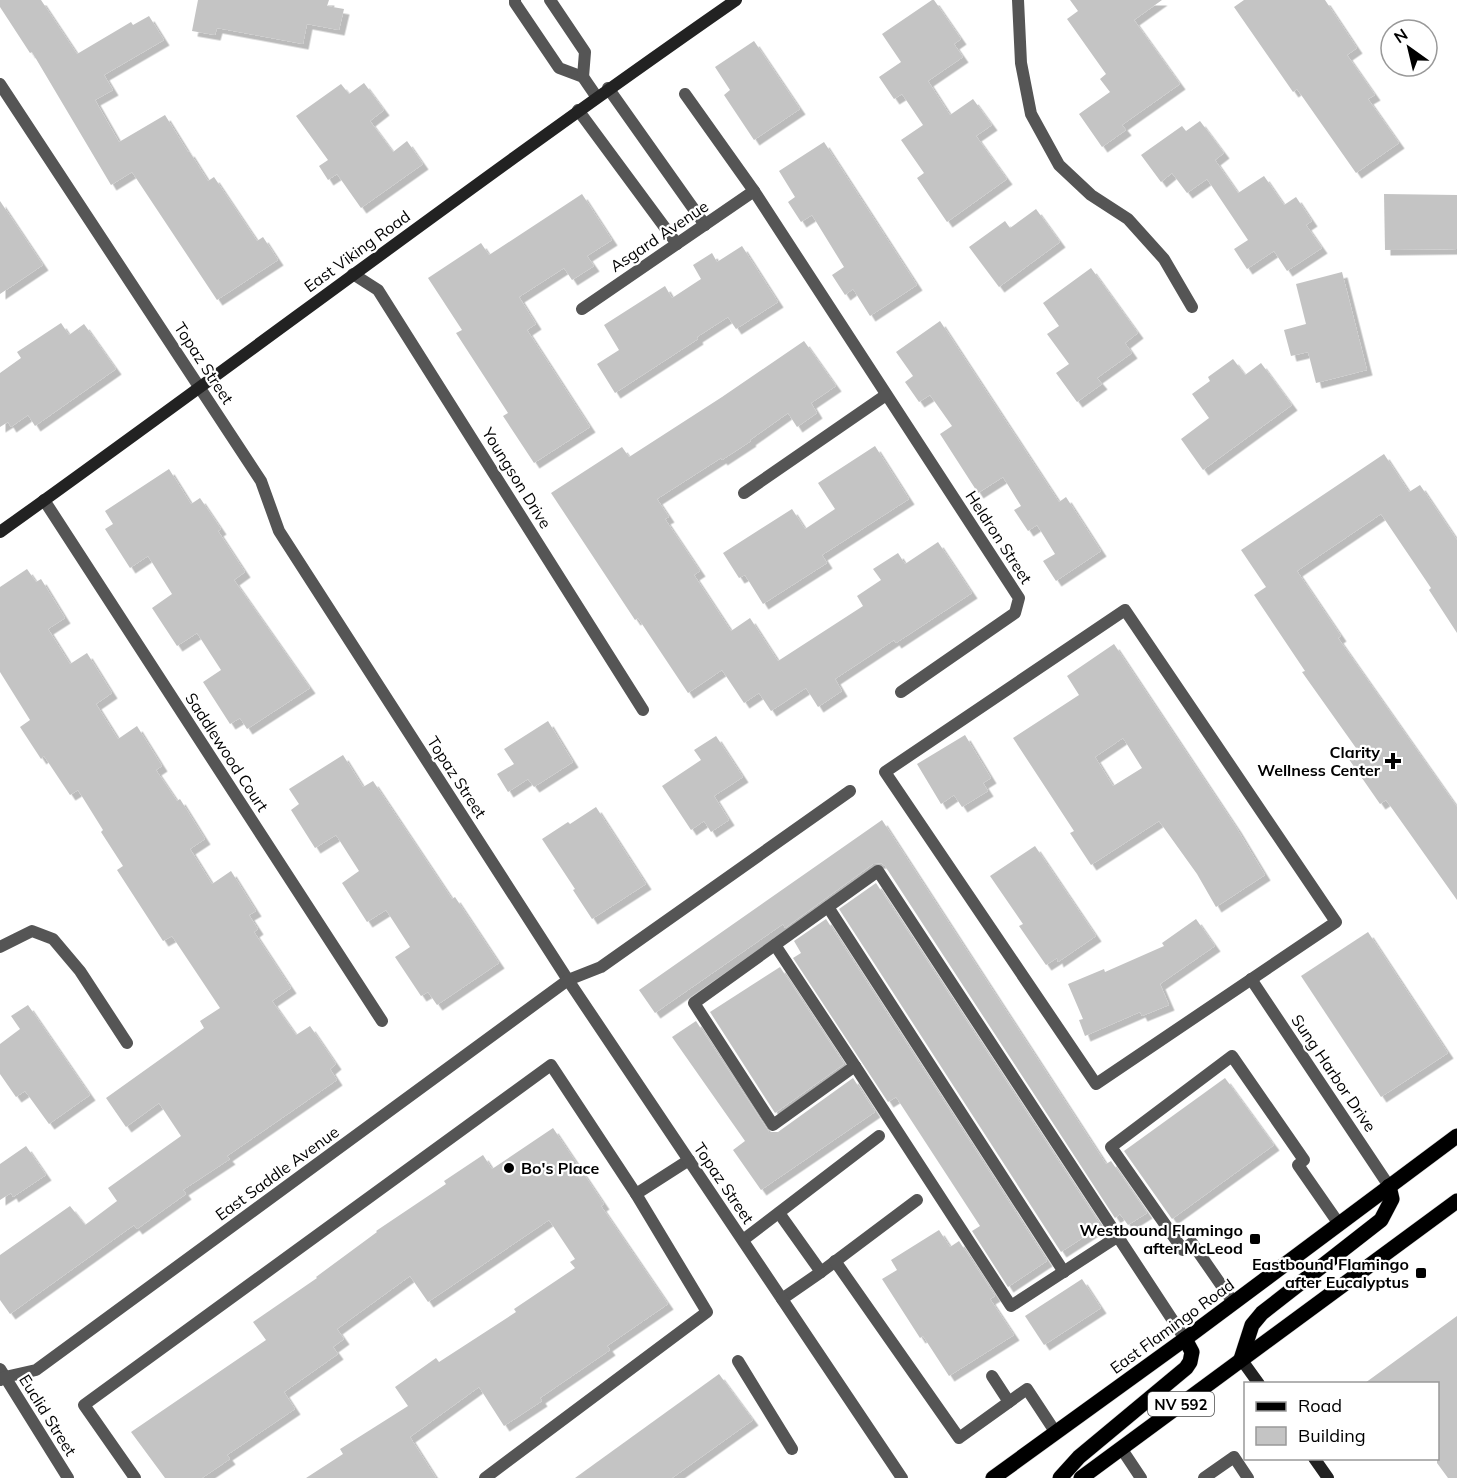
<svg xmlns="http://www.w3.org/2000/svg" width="1457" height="1478" font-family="Mulish,sans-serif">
  <defs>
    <filter id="shadow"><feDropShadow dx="5.5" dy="5.5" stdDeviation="0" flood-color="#0004"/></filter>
  </defs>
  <rect width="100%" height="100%" fill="#fff"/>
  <g fill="#c4c4c4" fill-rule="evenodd" filter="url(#shadow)">
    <polygon points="0,0 41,0 77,54 131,22 133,25 149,16 164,40 104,75 113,90 95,100 119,142 165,115 188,152 189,151 208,181 214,177 257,241 263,237 278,260 217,300 132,172 111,185 32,52 30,53 0,7"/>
    <polygon points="198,0 329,0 327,6 344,9 339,30 307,24 303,44 217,28 215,35 192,31"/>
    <polygon points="932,0 934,0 961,39 954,44 963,57 928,81 950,115 973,99 992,125 976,136 1007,179 947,222 917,178 924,173 901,140 923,125 902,94 894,99 879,77 901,62 882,34"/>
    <polygon points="1070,0 1162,0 1134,20 1180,84 1122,125 1126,130 1102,147 1079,114 1110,92 1100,79 1106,74 1067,19 1078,11"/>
    <polygon points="1244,0 1325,0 1357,48 1347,55 1375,95 1368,99 1399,143 1356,173 1297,89 1293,92 1234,7"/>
    <polygon points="754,41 800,109 754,140 724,95 730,90 715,67"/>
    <polygon points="364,83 384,110 370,121 393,152 407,141 423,164 361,208 337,174 328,180 319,166 328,160 296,116 341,84 349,94"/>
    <polygon points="1200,121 1224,153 1215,160 1238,193 1264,176 1284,205 1296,197 1312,221 1306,225 1322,248 1287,271 1274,251 1247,269 1234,249 1248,240 1207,179 1187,193 1172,173 1161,182 1141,155 1182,126 1186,131"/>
    <polygon points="824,142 917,285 870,316 853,289 845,295 832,275 844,267 812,215 801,222 788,202 795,197 779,171"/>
    <polygon points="582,194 612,240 587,256 594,266 572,280 564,268 519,297 536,324 527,330 590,427 534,463 503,416 508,413 456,333 462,330 428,278 481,243 489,255"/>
    <polygon points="1384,194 1457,195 1457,249 1385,250"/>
    <polygon points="0,201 43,265 0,294"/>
    <polygon points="1036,209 1060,242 999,287 969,247 1005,221 1010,228"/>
    <polygon points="742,246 778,302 736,329 728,317 697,337 698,339 615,393 597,364 619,350 604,325 665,286 672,298 701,279 693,265 712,253 717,262"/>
    <polygon points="1091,268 1138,333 1125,343 1132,353 1097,378 1102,384 1077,402 1056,373 1069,364 1047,334 1059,326 1043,303"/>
    <polygon points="1342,272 1367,370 1316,383 1308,352 1291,356 1284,330 1306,324 1296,284"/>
    <polygon points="940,321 1059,502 1066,497 1101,551 1056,581 1043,561 1055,554 1037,525 1028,531 1014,510 1021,506 1003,477 978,493 940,434 952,426 930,395 919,402 905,382 913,376 896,352"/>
    <polygon points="61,323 69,335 84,324 116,369 35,426 28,415 11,427 8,422 0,427 0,373 21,358 17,352"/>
    <polygon points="804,341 836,386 811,403 817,413 797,427 788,413 750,440 751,441 722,460 721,458 657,499 669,517 665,519 700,571 694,575 731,631 750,618 778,661 863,606 857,596 881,580 873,569 898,553 905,564 938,542 972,593 896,643 894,640 835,679 842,691 818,707 806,688 771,711 759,693 744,703 722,670 688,693 638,618 635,620 551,493 622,447 629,457 722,397"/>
    <polygon points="1233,359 1245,375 1261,363 1292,405 1203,470 1181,439 1209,418 1192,394 1210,381 1208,377"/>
    <polygon points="875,446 909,499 822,555 827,563 763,604 745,575 739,578 723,553 792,509 805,529 835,509 818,483"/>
    <polygon points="1384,454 1409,492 1420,485 1457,540 1457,633 1429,590 1431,588 1381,514 1297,571 1341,636 1338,638 1457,807 1457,900 1386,800 1380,804 1346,755 1356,748 1302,672 1305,671 1254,595 1266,587 1241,550"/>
    <polygon points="169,469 191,504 200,498 221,529 218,531 245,572 234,580 310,688 247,729 240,718 230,724 203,682 221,670 197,633 177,646 152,608 172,594 148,556 130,568 105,529 113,524 105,511"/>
    <polygon points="27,569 36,582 41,579 65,618 48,629 70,664 87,653 112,693 96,704 118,739 137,726 162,766 156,770 177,801 180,799 205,839 190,849 212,884 231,871 256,911 249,915 258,929 254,932 291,988 272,1001 296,1035 310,1026 336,1064 330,1069 337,1080 227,1156 230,1159 183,1190 186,1194 137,1229 134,1225 10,1314 0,1300 0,1255 70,1206 85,1225 117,1201 108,1188 181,1136 159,1103 126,1127 106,1098 204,1028 200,1021 220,1008 172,936 163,941 117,870 123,866 101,832 103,830 78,790 70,795 44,756 41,759 20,727 30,720 0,672 0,587"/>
    <path d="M1114,644L1236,827L1265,875L1216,907L1197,874L1159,821L1091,865L1070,833L1074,831L1013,738L1079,695L1067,676ZM1123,738L1142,768L1113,786L1095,757Z"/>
    <polygon points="548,721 573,762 534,787 528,779 508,792 497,774 514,764 504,749"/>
    <polygon points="965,735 991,778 983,783 988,791 962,807 954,795 941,804 917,764"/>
    <polygon points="716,736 743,777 714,796 729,820 711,832 704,821 691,830 662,786 701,760 694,750"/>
    <polygon points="343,755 363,787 373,781 452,899 455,897 499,963 437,1005 428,992 421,996 395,957 410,947 386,910 367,922 342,883 359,871 336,835 315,848 291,810 299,804 289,789"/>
    <polygon points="596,807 646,884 592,919 573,890 575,889 542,839 568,822 570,824"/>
    <polygon points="882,820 1106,1164 1111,1161 1147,1213 1128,1225 1120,1214 1115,1218 885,866 881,863 873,864 785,928 783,924 655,1013 639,990"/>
    <polygon points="1035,846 1096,936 1058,962 1057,958 1046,965 1019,926 1023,924 990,876"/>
    <polygon points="876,883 1101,1226 1061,1252 839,909"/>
    <polygon points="826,919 1047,1261 1008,1287 972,1231 980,1226 896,1097 888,1102 793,958 801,953 794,941"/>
    <polygon points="1196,919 1215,946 1160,984 1169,1005 1142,1016 1140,1012 1085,1036 1079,1020 1083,1019 1068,984 1104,969 1105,972 1164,946 1162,943"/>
    <polygon points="1368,932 1448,1053 1381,1097 1301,976"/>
    <polygon points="780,967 844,1064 775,1113 710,1012"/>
    <polygon points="28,1005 90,1095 49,1124 25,1091 16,1097 0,1074 0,1044 20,1029 11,1016"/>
    <polygon points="696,1021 769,1132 778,1132 853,1078 875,1112 761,1190 733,1150 745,1141 672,1037"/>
    <polygon points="1225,1078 1274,1145 1172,1219 1124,1151"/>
    <polygon points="553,1128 604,1204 601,1206 668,1304 607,1346 610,1350 540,1398 542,1401 504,1426 479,1387 410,1437 436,1478 306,1478 343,1454 340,1449 408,1406 395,1387 436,1358 439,1362 516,1312 514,1309 575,1268 570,1262 575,1259 549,1220 428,1302 410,1276 337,1329 344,1339 333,1347 338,1354 284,1392 295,1409 227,1455 230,1459 202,1478 165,1478 131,1432 266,1340 253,1322 317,1278 316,1277 377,1232 376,1231 446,1184 444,1181 483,1155 492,1169"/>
    <polygon points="26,1146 46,1175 13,1197 11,1193 0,1200 0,1164"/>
    <polygon points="939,1230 950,1247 959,1241 995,1296 990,1299 1014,1335 949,1376 923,1336 920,1338 882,1279 897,1270 891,1260"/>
    <polygon points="1082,1279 1101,1308 1044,1345 1025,1316"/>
    <polygon points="1457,1316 1457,1478 1448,1478 1437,1463 1437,1383 1365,1383"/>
    <polygon points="719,1374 753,1420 672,1478 575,1478"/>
  </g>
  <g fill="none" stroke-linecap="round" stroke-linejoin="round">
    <g stroke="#dbdbdb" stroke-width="16">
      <g id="primary">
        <polyline points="1241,1359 1252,1325 1262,1313 1381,1220 1392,1199 1389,1186"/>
        <polyline points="993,1478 1185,1339 1457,1136"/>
        <polyline points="1060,1478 1079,1457 1186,1368 1190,1362 1192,1352 1185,1339"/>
        <polyline points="1081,1478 1457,1201"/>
      </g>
    </g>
    <g stroke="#555" stroke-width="12">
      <polyline points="515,0 515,3 559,68 583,77 596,96"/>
      <polyline points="550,0 585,52 583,77"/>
      <polyline points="828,907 1064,1272"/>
      <polyline points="775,945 855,1066"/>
      <polyline points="0,947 32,931 53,939 80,971 127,1043"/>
      <polyline points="568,980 601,967 850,791"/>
      <polyline points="636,1194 689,1160"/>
      <polyline points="779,1213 821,1272 917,1200"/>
      <polyline points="1117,1237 1011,1306 855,1066 773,1125 694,1003 878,871 1185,1339"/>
      <polyline points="743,1240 879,1136"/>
      <polyline points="835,1261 959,1438 1027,1389 1056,1433"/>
      <polyline points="782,1299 821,1272"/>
      <polyline points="1233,1302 1192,1243 1183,1250 1111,1147 1232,1056 1304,1160 1298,1165 1339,1224"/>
      <polyline points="738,1361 792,1449"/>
      <polyline points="992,1376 1009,1402"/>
      <polyline points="1121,1448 1141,1478"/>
      <polyline points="1204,1478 1234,1457 1248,1478"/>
    </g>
    <g stroke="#555" stroke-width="12">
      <polyline points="1018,0 1021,63 1031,114 1059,165 1091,195 1128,219 1164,259 1192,307"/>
      <polyline points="0,84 261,481 279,531 568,980 902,1478"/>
      <polyline points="608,88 705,225"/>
      <polyline points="685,94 754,191 1019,598 1015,613 901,692"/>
      <polyline points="578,110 677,244"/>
      <polyline points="353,274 378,290 643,710"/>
      <polyline points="582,309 754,191"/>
      <polyline points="744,493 886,395"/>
      <polyline points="44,500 382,1021"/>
      <polygon points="1125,610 1336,922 1096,1084 885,772"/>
      <polyline points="1251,979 1389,1186"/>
      <polyline points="0,1369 68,1478"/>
      <polyline points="0,1380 5,1377 36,1370 568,980"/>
      <polyline points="135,1478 84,1405 551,1065 636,1194 707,1312 485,1478"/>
    </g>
    <g stroke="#222" stroke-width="12">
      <path d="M0,532C246,356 487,173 736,0"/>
      <polyline points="1241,1359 1259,1384"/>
      <polyline points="1314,1458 1328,1478"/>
    </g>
    <use href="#primary" stroke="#000" stroke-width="15"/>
  </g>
  <g fill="#000" stroke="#fff" stroke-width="2">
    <path d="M1390 752h6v6h6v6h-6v6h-6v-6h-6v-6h6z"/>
    <circle cx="509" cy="1168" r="6"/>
    <rect x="1249" y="1233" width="12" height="12" rx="3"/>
    <rect x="1415" y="1267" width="12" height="12" rx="3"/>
  </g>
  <g text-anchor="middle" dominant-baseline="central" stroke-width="4.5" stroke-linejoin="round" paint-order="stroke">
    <rect fill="#fff" stroke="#4c4c4c" stroke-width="1.5" x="1148" y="1392" width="66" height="24" rx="4.5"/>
    <g font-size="15" font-weight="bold" fill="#000">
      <text x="1181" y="1404">NV 592</text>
    </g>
    <g font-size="16" fill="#000" stroke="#fff">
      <text transform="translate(659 236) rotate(-34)">Asgard Avenue</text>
      <text transform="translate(357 251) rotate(-36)">East Viking Road</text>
      <text transform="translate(204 363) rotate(57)">Topaz Street</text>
      <text transform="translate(517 478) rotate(58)">Youngson Drive</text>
      <text transform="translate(999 537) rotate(57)">Heldron Street</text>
      <text transform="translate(227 752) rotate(57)">Saddlewood Court</text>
      <text transform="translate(457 777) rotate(57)">Topaz Street</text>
      <text transform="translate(1334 1073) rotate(56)">Sung Harbor Drive</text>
      <text transform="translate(277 1173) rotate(-36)">East Saddle Avenue</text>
      <text transform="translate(724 1183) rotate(56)">Topaz Street</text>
      <text transform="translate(1172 1326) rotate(-36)">East Flamingo Road</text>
      <text transform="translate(48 1415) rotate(58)">Euclid Street</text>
    </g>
    <g font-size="16" font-weight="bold" fill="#000" stroke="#fff" text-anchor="end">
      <text x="1380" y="752">Clarity<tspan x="1380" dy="18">Wellness Center</tspan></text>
      <text x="521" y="1168" text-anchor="start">Bo's Place</text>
      <text x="1243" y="1230">Westbound Flamingo<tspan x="1243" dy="18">after McLeod</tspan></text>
      <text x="1409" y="1264">Eastbound Flamingo<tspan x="1409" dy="18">after Eucalyptus</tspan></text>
    </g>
  </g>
  <rect x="1244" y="1382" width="195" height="78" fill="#ffffff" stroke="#999999" stroke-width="1.5"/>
  <rect x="1256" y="1402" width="30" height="9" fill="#000000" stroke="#999999" stroke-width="1.5"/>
  <text x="1298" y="1412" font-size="18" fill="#000000">Road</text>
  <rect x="1256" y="1427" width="30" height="18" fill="#c4c4c4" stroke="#999999" stroke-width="1.5"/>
  <text x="1298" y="1442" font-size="18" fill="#000000">Building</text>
  <g transform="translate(1409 48) rotate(326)"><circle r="28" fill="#ffffff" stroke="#999999" stroke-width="1.5"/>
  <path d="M0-4.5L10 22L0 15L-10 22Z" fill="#000000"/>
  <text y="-9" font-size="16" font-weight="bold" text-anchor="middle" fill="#000000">N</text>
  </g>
</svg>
